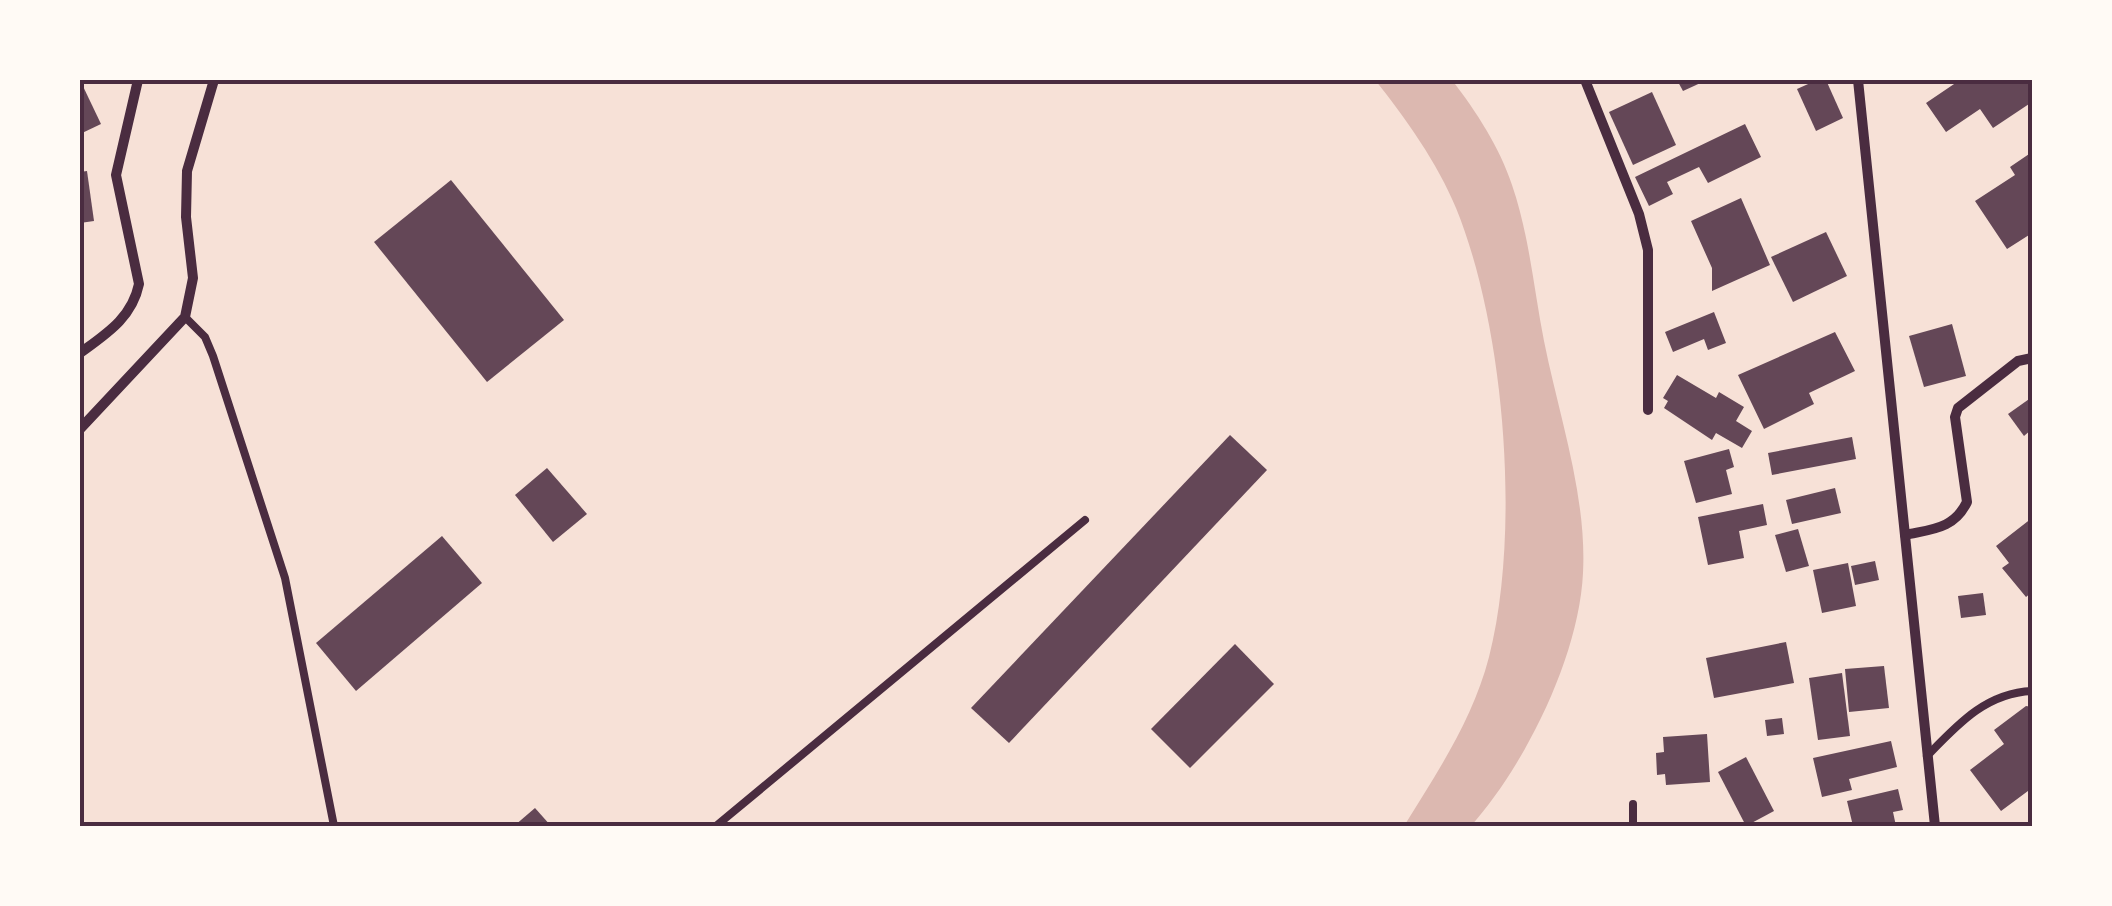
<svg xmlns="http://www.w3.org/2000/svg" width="2112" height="906" font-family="'Playfair Display',serif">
  <rect width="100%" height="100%" fill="#f7e1d7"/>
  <path fill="#dcb8b0" d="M1375,80H1452C1476,111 1500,148 1512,185C1529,234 1534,290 1544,341C1559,416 1587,496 1583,573C1579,657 1525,765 1471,826H1404C1437,773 1473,719 1489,657C1521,532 1505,328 1456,208C1438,164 1405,117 1375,80Z"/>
  <g fill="#644757">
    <polygon points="80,80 101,124 80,134"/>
    <polygon points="1677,80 1707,80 1683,91"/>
    <polygon points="1817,80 1826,80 1843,118 1816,131 1797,89"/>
    <polygon points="1960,80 2032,80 2032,102 1993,128 1980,109 1946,132 1926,103"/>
    <polygon points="1652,92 1676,145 1633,165 1609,112"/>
    <polygon points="1745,124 1761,157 1708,183 1699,167 1667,182 1673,194 1649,206 1635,177"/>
    <polygon points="2032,152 2032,239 2029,235 2007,249 1975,201 2015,175 2010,167"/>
    <polygon points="87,171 94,221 80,223 80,172"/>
    <polygon points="451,180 564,320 487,382 374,242"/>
    <polygon points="1741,198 1770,265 1712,291 1712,268 1691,221"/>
    <polygon points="1826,232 1847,276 1793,302 1771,257"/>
    <polygon points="1714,312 1726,343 1708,350 1704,339 1673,352 1665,332"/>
    <polygon points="1952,324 1966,376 1924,387 1909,336"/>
    <polygon points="1835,332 1855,371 1809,393 1814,404 1764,429 1738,375"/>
    <polygon points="1677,375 1716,398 1719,392 1744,407 1736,421 1752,431 1742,448 1716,433 1712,440 1664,408 1668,401 1663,398"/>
    <polygon points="2032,397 2032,429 2024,436 2008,414"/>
    <polygon points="1230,435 1267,470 1009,743 971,708"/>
    <polygon points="1852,437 1856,459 1772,475 1768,453"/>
    <polygon points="1729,449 1734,467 1726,470 1732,494 1696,503 1684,461"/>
    <polygon points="547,468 587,514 553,542 515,495"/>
    <polygon points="1835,488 1841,513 1792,524 1786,500"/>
    <polygon points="1763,504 1767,525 1739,531 1744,558 1708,565 1698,517"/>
    <polygon points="2032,518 2032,592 2026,597 2002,568 2009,563 1996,546"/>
    <polygon points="1798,529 1809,566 1786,572 1775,535"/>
    <polygon points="442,536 482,583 356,691 316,643"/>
    <polygon points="1875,561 1879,580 1855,585 1851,566"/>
    <polygon points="1848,563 1856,606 1822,613 1813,570"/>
    <polygon points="1983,593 1986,615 1961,618 1958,596"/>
    <polygon points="1786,642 1794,683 1714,698 1706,658"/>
    <polygon points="1235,644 1274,684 1190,768 1151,729"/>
    <polygon points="1884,666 1889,708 1849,712 1845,669"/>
    <polygon points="1842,673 1850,736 1818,740 1809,678"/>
    <polygon points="2026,706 2032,707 2032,788 2001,811 1970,770 2004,744 1994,730"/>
    <polygon points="1782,718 1784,734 1767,736 1765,720"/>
    <polygon points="1707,734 1710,782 1666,785 1665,774 1657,775 1656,753 1664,752 1663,737"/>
    <polygon points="1891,741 1897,767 1849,779 1852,790 1822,797 1813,758"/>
    <polygon points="1746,757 1774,811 1746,826 1718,772"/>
    <polygon points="1898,789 1903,810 1893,812 1896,826 1853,826 1847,801"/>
    <polygon points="535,808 551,826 514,826"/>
  </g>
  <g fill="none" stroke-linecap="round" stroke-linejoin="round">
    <g stroke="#4a2c40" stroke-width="8">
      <polyline points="185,317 205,337 213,356 285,578 334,826"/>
      <path d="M1927,756C1958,724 1986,693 2032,691"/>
      <polyline points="716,826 1085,520"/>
      <polyline points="1633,826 1633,804"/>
    </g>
    <g stroke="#4a2c40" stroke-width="10">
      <polyline points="1585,80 1639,214 1648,250 1648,410"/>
      <polyline points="1858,80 1935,826"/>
      <path d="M80,353C106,334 132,318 139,284L116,175L138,80"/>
      <polyline points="80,429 185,317 193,278 186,217 187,171 214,80"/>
      <path d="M1905,535C1932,529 1954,529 1967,502L1955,417L1958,408L2018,361L2032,358"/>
    </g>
  </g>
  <rect width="2112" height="906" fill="none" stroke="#fffaf5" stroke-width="165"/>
  <rect x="82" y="82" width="1948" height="742" fill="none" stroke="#4a2c40" stroke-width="4"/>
</svg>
